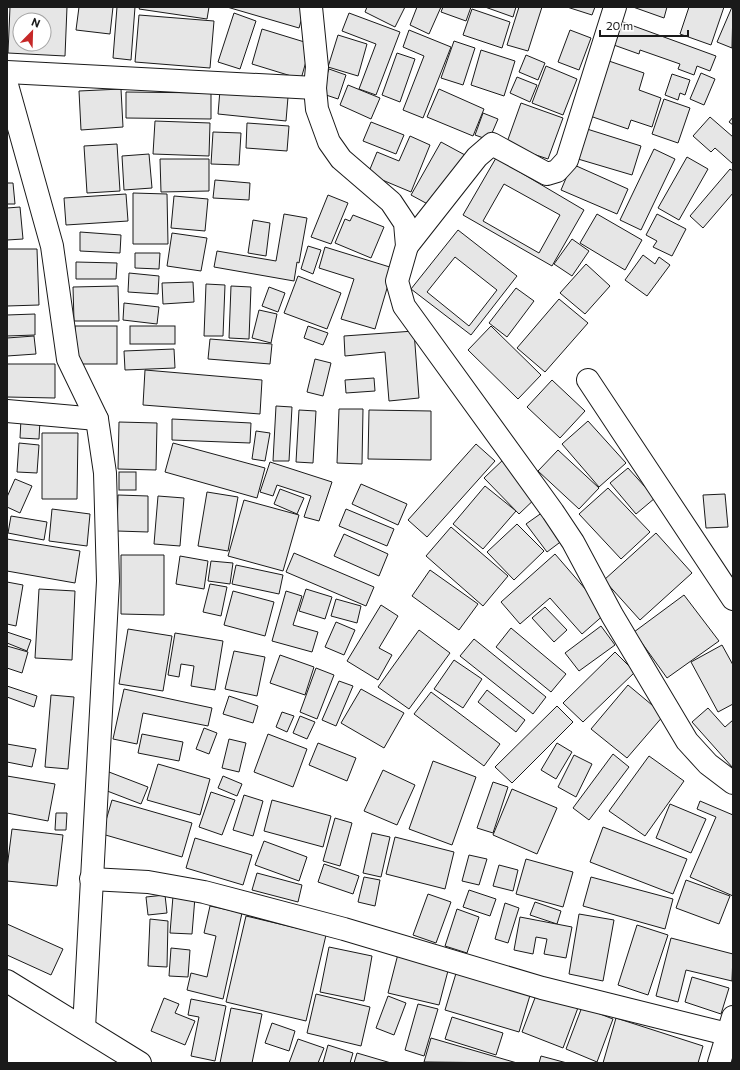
<svg xmlns="http://www.w3.org/2000/svg" width="740" height="1070" font-family="Commissioner,sans-serif">
  <rect width="100%" height="100%" fill="#fff"/>
  <g fill="#e6e6e6" stroke="#1a1a1a" fill-rule="evenodd">
    <path d="M10,7H67L65,56L8,53ZM20,20H44V44H20Z"/>
    <polygon points="79,7 113,7 110,34 76,30"/>
    <polygon points="117,7 135,7 131,60 113,58"/>
    <polygon points="140,7 209,7 207,19 139,9"/>
    <polygon points="227,7 305,7 299,28"/>
    <polygon points="367,7 405,7 395,27 365,12"/>
    <polygon points="417,7 441,7 429,34 410,25"/>
    <polygon points="443,7 471,7 466,21 441,12"/>
    <polygon points="485,7 516,7 513,17"/>
    <polygon points="519,7 542,7 528,51 507,45"/>
    <polygon points="567,7 595,7 592,15"/>
    <polygon points="633,7 667,7 664,18"/>
    <polygon points="689,7 724,7 711,45 680,34"/>
    <polygon points="732,7 733,7 732,48 717,42"/>
    <polygon points="472,9 510,22 502,48 463,35"/>
    <polygon points="234,13 256,21 240,69 218,62"/>
    <polygon points="349,13 400,32 376,95 359,89 376,44 342,31"/>
    <polygon points="139,15 214,21 210,68 135,62"/>
    <polygon points="620,21 716,56 710,71 697,66 694,75 678,69 680,64 640,50 639,54 611,44"/>
    <polygon points="262,29 311,44 301,79 252,64"/>
    <polygon points="409,30 451,47 423,118 403,110 424,56 403,47"/>
    <polygon points="570,30 591,38 579,70 558,62"/>
    <polygon points="338,35 367,44 358,76 328,67"/>
    <polygon points="454,41 475,48 463,85 441,78"/>
    <polygon points="481,50 515,61 504,96 471,85"/>
    <polygon points="397,53 415,59 400,102 382,95"/>
    <polygon points="526,55 545,63 538,80 519,72"/>
    <polygon points="606,60 644,73 639,90 661,98 652,127 631,120 628,129 587,115"/>
    <polygon points="546,66 577,79 563,115 532,103"/>
    <polygon points="329,69 346,75 338,99 320,93"/>
    <polygon points="701,73 715,79 704,105 690,99"/>
    <polygon points="672,74 690,80 685,95 680,93 678,100 665,95"/>
    <polygon points="517,77 537,85 530,102 510,93"/>
    <polygon points="348,85 380,98 371,119 340,105"/>
    <polygon points="121,89 123,127 81,130 79,91"/>
    <polygon points="439,89 484,109 473,136 427,117"/>
    <polygon points="220,90 288,97 286,121 218,114"/>
    <polygon points="126,92 211,93 211,119 126,118"/>
    <polygon points="664,99 690,108 678,143 652,134"/>
    <polygon points="521,103 563,118 548,159 506,145"/>
    <polygon points="483,113 498,119 489,140 475,135"/>
    <polygon points="710,117 733,137 733,164 715,148 711,152 693,136"/>
    <polygon points="733,117 733,125 729,122"/>
    <polygon points="155,121 210,123 209,156 153,154"/>
    <polygon points="371,122 404,135 396,154 363,141"/>
    <polygon points="247,123 289,126 287,151 246,148"/>
    <polygon points="587,129 641,146 632,175 578,159"/>
    <polygon points="213,132 241,133 239,165 211,164"/>
    <polygon points="410,136 430,145 411,192 368,174 377,152 399,161"/>
    <polygon points="441,142 465,155 435,208 411,195"/>
    <polygon points="117,144 120,191 87,193 84,146"/>
    <polygon points="654,149 675,159 641,230 620,220"/>
    <polygon points="149,154 152,188 124,190 122,156"/>
    <polygon points="687,157 708,169 679,220 658,208"/>
    <path d="M496,158L584,210L552,266L463,215ZM504,184L560,215L539,253L483,221Z"/>
    <polygon points="160,159 209,159 209,191 161,192"/>
    <polygon points="572,164 628,189 617,214 561,190"/>
    <polygon points="730,169 733,171 733,193 703,228 690,216"/>
    <polygon points="215,180 250,183 249,200 213,198"/>
    <polygon points="7,183 13,183 15,204 7,204"/>
    <polygon points="133,193 167,194 168,244 133,244"/>
    <polygon points="126,194 128,221 66,225 64,198"/>
    <polygon points="328,195 348,203 331,244 311,237"/>
    <polygon points="174,196 208,199 205,231 171,228"/>
    <polygon points="20,207 23,239 7,240 7,208"/>
    <polygon points="284,214 307,218 299,263 297,262 294,281 214,267 217,251 276,261"/>
    <polygon points="597,214 642,240 625,270 580,243"/>
    <polygon points="657,214 686,229 672,256 653,247 657,241 646,235"/>
    <polygon points="353,215 384,227 371,258 335,243 345,219 350,221"/>
    <polygon points="253,220 270,223 266,256 248,253"/>
    <path d="M458,230L517,276L471,335L411,289ZM455,257L497,290L469,326L427,292Z"/>
    <polygon points="80,232 121,235 120,253 80,251"/>
    <polygon points="172,233 207,238 201,271 167,266"/>
    <polygon points="572,239 589,251 572,276 554,264"/>
    <polygon points="308,246 321,250 313,274 301,269"/>
    <polygon points="325,247 393,268 375,329 341,319 354,279 319,268"/>
    <polygon points="7,249 37,249 39,305 7,306"/>
    <polygon points="135,253 160,253 159,269 135,268"/>
    <polygon points="643,255 655,264 659,257 670,265 647,296 625,280"/>
    <polygon points="76,262 117,263 116,279 76,279"/>
    <polygon points="586,264 610,286 585,314 560,293"/>
    <polygon points="129,273 159,276 158,294 128,292"/>
    <polygon points="298,276 341,293 327,329 284,313"/>
    <polygon points="193,282 194,302 163,304 162,283"/>
    <polygon points="206,284 225,285 223,336 204,336"/>
    <polygon points="118,286 119,321 74,321 73,287"/>
    <polygon points="231,286 251,287 249,339 229,338"/>
    <polygon points="269,287 285,293 278,312 262,306"/>
    <polygon points="516,288 534,301 507,337 489,323"/>
    <polygon points="559,299 588,323 545,372 517,348"/>
    <polygon points="124,303 159,307 157,324 123,320"/>
    <polygon points="259,310 277,314 271,343 252,338"/>
    <polygon points="35,314 35,335 7,336 7,315"/>
    <rect x="75" y="326" width="42" height="38"/>
    <rect x="130" y="326" width="45" height="18"/>
    <polygon points="308,326 328,333 323,345 304,338"/>
    <polygon points="491,326 541,375 518,399 468,350"/>
    <polygon points="414,331 419,398 389,401 385,352 345,356 344,336"/>
    <polygon points="34,336 36,354 7,356 7,338"/>
    <polygon points="210,339 272,344 270,364 208,359"/>
    <polygon points="174,349 175,368 125,370 124,351"/>
    <polygon points="315,359 331,363 323,396 307,392"/>
    <polygon points="7,364 55,364 55,398 7,397"/>
    <polygon points="145,370 262,380 260,414 143,405"/>
    <polygon points="374,378 375,391 346,393 345,380"/>
    <polygon points="552,380 585,411 560,438 527,407"/>
    <polygon points="276,406 292,407 289,461 273,461"/>
    <polygon points="339,409 363,409 362,464 337,463"/>
    <polygon points="299,410 316,411 313,463 296,462"/>
    <polygon points="369,410 431,411 431,460 368,459"/>
    <polygon points="21,419 40,420 39,439 20,438"/>
    <polygon points="172,419 251,423 250,443 172,440"/>
    <polygon points="588,421 626,463 599,487 562,444"/>
    <polygon points="119,422 157,423 156,470 118,469"/>
    <polygon points="256,431 270,433 265,461 252,459"/>
    <polygon points="42,433 78,433 77,499 42,499"/>
    <polygon points="19,443 39,445 37,473 17,472"/>
    <polygon points="173,443 265,468 257,498 165,472"/>
    <polygon points="476,444 495,461 427,537 408,520"/>
    <polygon points="558,450 599,488 579,509 538,471"/>
    <polygon points="505,458 540,494 519,514 484,478"/>
    <polygon points="270,462 332,482 319,521 304,517 311,496 277,485 273,496 260,492"/>
    <polygon points="628,468 655,498 636,514 610,483"/>
    <rect x="119" y="472" width="17" height="18"/>
    <polygon points="15,479 32,486 20,513 7,507 7,497"/>
    <polygon points="361,484 407,504 398,525 352,504"/>
    <polygon points="485,486 516,511 483,549 453,524"/>
    <polygon points="608,488 650,532 621,559 579,514"/>
    <polygon points="280,489 304,498 297,514 274,504"/>
    <polygon points="207,492 238,497 228,551 198,546"/>
    <polygon points="725,494 728,527 706,528 703,495"/>
    <polygon points="118,495 148,496 148,532 117,531"/>
    <polygon points="158,496 184,498 180,546 154,544"/>
    <polygon points="244,500 299,515 283,571 228,556"/>
    <polygon points="52,509 90,514 87,546 49,541"/>
    <polygon points="346,509 394,529 387,546 339,526"/>
    <polygon points="543,512 563,540 547,552 526,524"/>
    <polygon points="11,516 47,522 44,540 8,533"/>
    <polygon points="517,524 544,551 514,580 487,552"/>
    <polygon points="451,527 508,576 483,606 426,556"/>
    <polygon points="656,533 692,573 640,620 604,580"/>
    <polygon points="344,534 388,554 379,576 334,556"/>
    <polygon points="7,539 80,551 75,583 7,571"/>
    <polygon points="294,553 374,587 366,606 286,572"/>
    <polygon points="555,554 606,613 582,634 550,598 520,624 501,602"/>
    <polygon points="121,555 164,555 164,615 121,614"/>
    <polygon points="180,556 208,561 204,589 176,584"/>
    <polygon points="211,561 233,563 230,584 208,581"/>
    <polygon points="236,565 283,575 279,594 232,584"/>
    <polygon points="430,570 478,604 459,630 412,596"/>
    <polygon points="7,582 23,585 16,626 7,624"/>
    <polygon points="210,584 227,587 221,616 203,612"/>
    <polygon points="39,589 75,591 72,660 35,658"/>
    <polygon points="306,589 332,597 325,619 299,611"/>
    <polygon points="233,591 274,602 265,636 224,625"/>
    <polygon points="286,591 302,596 293,625 318,632 312,652 272,641"/>
    <polygon points="684,595 719,641 667,678 634,632"/>
    <polygon points="336,599 361,606 357,623 331,616"/>
    <polygon points="381,605 398,616 379,648 392,655 378,680 347,661"/>
    <polygon points="545,607 567,630 554,642 532,618"/>
    <polygon points="336,622 355,630 344,655 325,647"/>
    <polygon points="601,626 615,645 579,671 565,653"/>
    <polygon points="511,628 566,674 551,692 496,647"/>
    <polygon points="128,629 172,636 163,691 119,684"/>
    <polygon points="419,630 450,653 409,709 378,687"/>
    <polygon points="7,632 31,640 27,651 7,643"/>
    <polygon points="175,633 223,641 215,690 191,686 194,666 181,664 179,677 168,675"/>
    <polygon points="474,639 546,697 533,714 460,656"/>
    <polygon points="722,645 733,665 733,704 718,712 691,662"/>
    <polygon points="7,646 28,652 22,673 7,668"/>
    <polygon points="234,651 265,657 257,696 225,689"/>
    <polygon points="615,652 635,672 583,722 563,703"/>
    <polygon points="280,655 314,667 305,695 270,683"/>
    <polygon points="454,660 482,679 463,708 434,689"/>
    <polygon points="316,668 334,675 317,719 300,712"/>
    <polygon points="339,681 353,686 336,726 322,720"/>
    <polygon points="628,685 664,715 627,758 591,729"/>
    <polygon points="7,686 37,696 34,707 7,697"/>
    <polygon points="124,689 212,708 208,726 143,713 137,744 113,739"/>
    <polygon points="361,689 404,713 384,748 341,723"/>
    <polygon points="487,690 525,720 516,732 478,702"/>
    <polygon points="431,692 500,744 484,766 414,714"/>
    <polygon points="51,695 74,697 68,769 45,767"/>
    <polygon points="229,696 258,706 253,723 223,714"/>
    <polygon points="557,706 573,722 512,783 495,767"/>
    <polygon points="708,708 725,727 733,720 733,768 692,722"/>
    <polygon points="282,712 294,716 287,732 276,727"/>
    <polygon points="300,716 315,722 307,739 293,733"/>
    <polygon points="204,728 217,733 209,754 196,749"/>
    <polygon points="142,734 183,742 179,761 138,753"/>
    <polygon points="268,734 307,749 293,787 254,772"/>
    <polygon points="229,739 246,743 239,772 222,768"/>
    <polygon points="318,743 356,758 347,781 309,765"/>
    <polygon points="557,743 572,752 556,779 541,770"/>
    <polygon points="7,744 36,749 32,767 7,762"/>
    <polygon points="613,754 629,767 589,820 573,808"/>
    <polygon points="574,755 592,764 576,797 558,787"/>
    <polygon points="649,756 684,781 645,836 609,811"/>
    <polygon points="433,761 476,777 452,845 409,829"/>
    <polygon points="158,764 210,779 200,815 147,800"/>
    <polygon points="383,770 415,785 397,825 364,811"/>
    <polygon points="109,772 148,787 141,804 102,789"/>
    <polygon points="7,776 55,784 48,821 7,813"/>
    <polygon points="223,776 242,784 237,796 218,788"/>
    <polygon points="493,782 508,787 493,833 477,828"/>
    <polygon points="512,789 557,808 537,854 493,835"/>
    <polygon points="211,792 235,800 222,835 199,827"/>
    <polygon points="244,795 263,801 253,836 233,830"/>
    <polygon points="112,800 192,823 182,857 102,834"/>
    <polygon points="272,800 331,816 323,847 264,831"/>
    <polygon points="700,801 733,815 733,896 690,877 716,817 697,809"/>
    <polygon points="670,804 706,819 691,853 656,838"/>
    <polygon points="56,813 67,813 66,830 55,830"/>
    <polygon points="335,818 352,823 340,866 323,861"/>
    <polygon points="603,827 687,859 673,894 590,862"/>
    <polygon points="12,829 63,835 57,886 7,881 7,868"/>
    <polygon points="372,833 390,837 381,877 363,873"/>
    <polygon points="395,837 454,852 445,889 386,874"/>
    <polygon points="195,838 252,855 243,885 186,868"/>
    <polygon points="264,841 307,857 299,881 255,865"/>
    <polygon points="469,855 487,859 479,885 462,881"/>
    <polygon points="526,859 573,872 563,907 516,894"/>
    <polygon points="324,864 359,876 353,894 318,882"/>
    <polygon points="499,865 518,870 513,891 493,886"/>
    <polygon points="257,873 302,885 298,902 252,890"/>
    <polygon points="364,877 380,880 375,906 358,902"/>
    <polygon points="591,877 673,899 665,929 583,906"/>
    <polygon points="686,880 730,896 719,924 676,908"/>
    <polygon points="469,890 496,899 490,916 463,907"/>
    <polygon points="428,894 451,902 436,943 413,935"/>
    <polygon points="165,895 167,913 148,915 146,897"/>
    <polygon points="173,896 195,897 192,934 170,933"/>
    <polygon points="535,902 561,911 557,924 530,915"/>
    <polygon points="505,903 519,908 508,943 495,939"/>
    <polygon points="210,906 242,913 223,999 187,990 191,973 207,977 216,936 204,933"/>
    <polygon points="457,909 479,917 467,953 445,946"/>
    <polygon points="579,914 614,920 603,981 569,974"/>
    <polygon points="246,916 326,935 306,1021 226,1002"/>
    <polygon points="520,917 572,927 566,958 544,954 547,939 536,937 533,954 514,950"/>
    <polygon points="150,919 168,921 167,967 148,966"/>
    <polygon points="7,924 63,949 51,975 7,955"/>
    <polygon points="637,925 668,935 648,995 618,985"/>
    <polygon points="671,938 733,954 732,981 686,970 678,1002 656,996"/>
    <polygon points="329,947 372,956 364,1001 320,992"/>
    <polygon points="171,948 190,950 188,977 169,976"/>
    <polygon points="398,954 449,967 439,1005 388,993"/>
    <polygon points="457,970 531,992 519,1032 445,1010"/>
    <polygon points="692,977 729,988 721,1014 685,1002"/>
    <polygon points="538,990 579,1005 563,1048 522,1032"/>
    <polygon points="316,994 370,1007 361,1046 307,1033"/>
    <polygon points="388,996 406,1003 394,1035 376,1028"/>
    <polygon points="164,998 179,1004 175,1013 195,1021 185,1045 151,1031"/>
    <polygon points="191,999 226,1006 215,1061 191,1056 199,1017 188,1015"/>
    <polygon points="418,1004 438,1009 424,1056 405,1050"/>
    <polygon points="582,1007 613,1019 597,1062 566,1049"/>
    <polygon points="231,1008 262,1014 252,1063 220,1063"/>
    <polygon points="452,1017 503,1033 496,1055 445,1039"/>
    <polygon points="616,1018 703,1046 698,1063 603,1063"/>
    <polygon points="272,1023 295,1031 289,1051 265,1043"/>
    <polygon points="431,1038 517,1063 424,1062"/>
    <polygon points="298,1039 324,1048 318,1063 289,1063"/>
    <polygon points="328,1045 353,1053 350,1063 323,1063"/>
    <polygon points="357,1053 391,1063 354,1063"/>
    <polygon points="541,1056 567,1063 539,1063"/>
  </g>
  <g fill="none" stroke-linecap="round" stroke-linejoin="round">
    <g stroke="#1a1a1a" stroke-width="24">
      <g id="minor">
        <polyline points="311,7 317,67 315,88 317,109 329,142 341,159 391,202 405,223 407,246 397,281 404,306 553,512 573,542 612,615 687,741 708,764 733,783"/>
        <polyline points="7,72 315,88"/>
        <polyline points="7,85 52,246 68,359 97,419 105,473 108,581 84,1028"/>
        <polyline points="407,246 477,157 492,144 547,174 557,171 567,160 615,7"/>
        <polyline points="588,380 733,599"/>
        <polyline points="7,411 97,419"/>
        <polyline points="91,879 148,882 204,892 344,929 542,988 727,1034"/>
        <polyline points="7,981 140,1063"/>
        <polyline points="719,1063 733,1017"/>
      </g>
    </g>
    <use href="#minor" stroke="#fff" stroke-width="22"/>
  </g>
  <rect width="740" height="1070" fill="none" stroke="#1a1a1a" stroke-width="16"/>
  <g transform="translate(32 32) rotate(23)"><circle r="19" fill="#ffffff" stroke="#a3a3a3"/>
  <path d="M0-3L7 15L0 10L-7 15Z" fill="#c62828"/>
  <text y="-6" font-size="11" font-weight="bold" text-anchor="middle" fill="#1a1a1a">N</text>
  </g>
  <path d="M600 30v6h88v-6" fill="none" stroke="#1a1a1a" stroke-width="2"/>
  <text x="606" y="30" font-size="12" fill="#1a1a1a" stroke="#ffffff" stroke-width="3" paint-order="stroke">20 m</text>
</svg>
